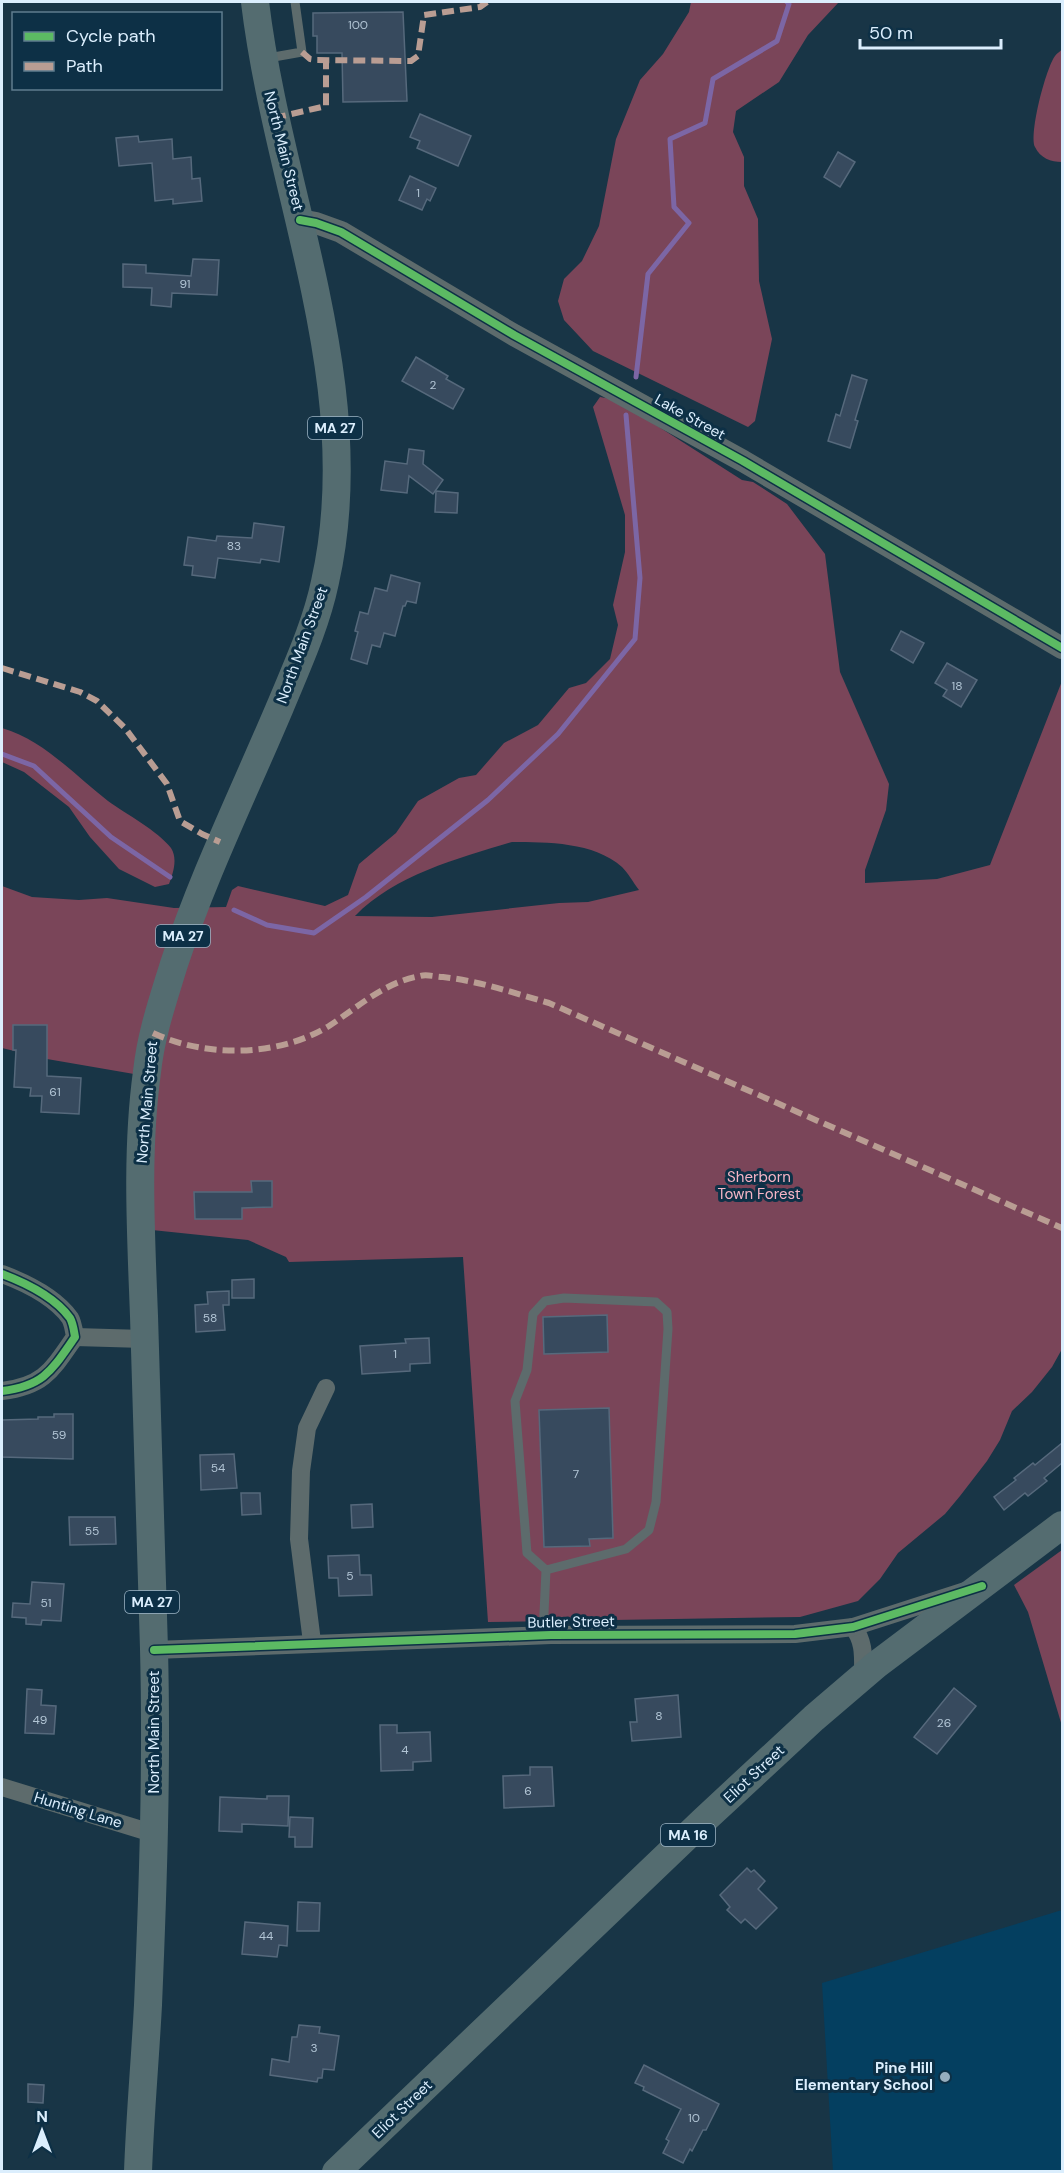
<svg xmlns="http://www.w3.org/2000/svg" width="1064" height="2173" font-family="'DM Sans',sans-serif">
  <rect width="100%" height="100%" fill="#183546"/>
  <polygon fill="#043f60" points="1062,1910 1062,2171 833,2171 822,1983"/>
  <g fill="#7a4559" fill-rule="evenodd">
    <polygon points="691,2 839,2 808,35 779,82 736,111 733,132 744,157 744,186 758,219 759,281 772,339 755,421 748,427 593,351 564,320 558,301 564,279 582,261 599,226 616,139 640,80 663,54 689,12"/>
    <path d="M1062,49V162C1051,162 1040,158 1035,147C1029,133 1046,68 1055,56C1057,53 1060,52 1062,49Z"/>
    <path d="M600,397L611,399L648,420L742,480L753,482L787,504L825,554L840,672L889,784L886,810L865,870V883L937,879L990,865L1062,681V1349L1052,1367L1032,1392L1012,1411L1000,1440L987,1461L960,1496L945,1514L898,1553L880,1579L858,1601L800,1617L488,1622L463,1257L289,1262L286,1257L248,1240L152,1230L134,1074L47,1059L2,1048V886L32,897L79,900L107,898L174,908L226,907L232,890L238,886L325,906L348,895L359,864L396,833L418,801L459,778L476,775L504,743L538,725L569,688L586,683L610,659L618,625L613,605L625,552V515L593,407ZM512,842C547,842 594,842 622,867C628,873 633,882 639,890L588,902L559,903L432,917L355,916C395,875 459,858 512,842Z"/>
    <path d="M2,728C45,741 73,774 108,801C126,814 158,831 171,848C178,859 173,873 169,884L155,887L119,869L90,837L69,807L24,772L2,762Z"/>
    <polygon points="1062,1550 1062,1726 1028,1612 1014,1585"/>
  </g>
  <g fill="none" stroke-linecap="round" stroke-linejoin="round">
    <g stroke="#7c66a5" stroke-width="5">
      <polyline points="636,377 648,274 689,223 674,207 670,139 705,123 713,79 777,41 789,4 787,2"/>
      <polyline points="2,754 34,766 111,837 170,877"/>
      <polyline points="234,910 267,925 314,933 366,897 488,800 558,734 635,639 640,578 626,415"/>
    </g>
  </g>
  <g fill="#374a5e" stroke="#56697c" stroke-width="1.5">
    <polygon points="403,12 407,101 343,102 342,53 317,53 317,36 313,36 313,13"/>
    <polygon points="420,114 471,136 458,166 417,148 420,141 410,137"/>
    <polygon points="138,136 139,142 172,139 173,159 191,157 192,179 200,178 202,201 173,204 173,199 155,201 152,163 119,166 116,138"/>
    <polygon points="838,152 855,162 840,187 824,177"/>
    <polygon points="410,176 436,188 430,201 427,199 422,210 399,200"/>
    <polygon points="193,259 219,260 217,295 172,293 171,307 151,305 152,288 123,287 123,264 146,265 146,273 191,276"/>
    <polygon points="416,357 448,376 446,379 464,389 453,409 402,381"/>
    <polygon points="852,375 867,380 855,420 858,421 850,448 828,441 836,414 840,416"/>
    <polygon points="409,449 424,451 423,464 443,480 433,494 409,476 407,493 381,490 385,461 407,464"/>
    <polygon points="436,491 458,493 457,513 435,512"/>
    <polygon points="254,523 284,527 279,562 261,559 260,563 218,558 215,578 192,575 193,566 184,565 188,537 216,541 217,536 252,538"/>
    <polygon points="391,575 420,583 416,603 407,601 405,606 403,606 395,636 384,633 380,647 372,645 367,664 351,659 358,632 355,631 360,612 368,614 375,588 387,591"/>
    <polygon points="901,631 924,643 913,663 891,650"/>
    <polygon points="947,663 977,680 961,707 943,696 947,690 935,683"/>
    <polygon points="13,1025 47,1025 47,1076 81,1078 79,1114 41,1112 42,1096 30,1096 31,1088 14,1087 16,1050 13,1050"/>
    <polygon points="251,1181 272,1181 272,1207 242,1208 242,1219 195,1219 194,1192 252,1192"/>
    <polygon points="254,1279 254,1298 232,1298 232,1280"/>
    <polygon points="229,1291 229,1305 223,1305 225,1330 196,1332 195,1305 208,1304 207,1292"/>
    <polygon points="607,1315 608,1352 544,1354 543,1317"/>
    <polygon points="429,1338 430,1363 410,1364 410,1371 362,1374 360,1346 406,1343 405,1339"/>
    <polygon points="609,1408 613,1538 589,1539 590,1546 544,1547 539,1410"/>
    <polygon points="54,1414 73,1414 73,1459 2,1457 2,1420 38,1419 38,1417 54,1417"/>
    <polygon points="1062,1443 1062,1463 1044,1478 1047,1481 1028,1496 1025,1493 1004,1510 994,1497 1016,1480 1014,1478 1033,1463 1035,1465"/>
    <polygon points="234,1454 237,1488 201,1490 200,1455"/>
    <polygon points="241,1493 260,1493 261,1514 242,1515"/>
    <polygon points="372,1504 373,1527 352,1528 351,1505"/>
    <polygon points="69,1517 115,1517 116,1544 70,1545"/>
    <polygon points="359,1555 360,1575 371,1575 372,1595 339,1596 338,1578 329,1578 328,1556"/>
    <polygon points="32,1582 64,1584 61,1621 42,1620 41,1625 26,1624 26,1618 12,1617 13,1603 30,1604"/>
    <polygon points="954,1688 976,1706 937,1754 914,1737"/>
    <polygon points="27,1689 42,1690 41,1705 56,1706 54,1734 25,1733"/>
    <polygon points="678,1695 681,1737 632,1741 630,1722 637,1722 635,1699"/>
    <polygon points="380,1725 397,1725 397,1733 430,1732 431,1761 413,1762 413,1770 381,1771"/>
    <polygon points="530,1767 552,1767 554,1806 504,1808 503,1776 530,1775"/>
    <polygon points="267,1796 289,1796 288,1826 242,1824 242,1832 219,1831 220,1797 267,1799"/>
    <polygon points="290,1817 313,1818 312,1847 295,1847 295,1837 289,1837"/>
    <polygon points="747,1868 751,1872 754,1870 765,1881 758,1889 777,1908 756,1929 745,1919 741,1923 727,1910 730,1907 720,1895"/>
    <polygon points="298,1902 320,1903 319,1931 297,1931"/>
    <polygon points="245,1922 288,1926 287,1946 279,1945 277,1957 242,1954"/>
    <polygon points="299,2025 320,2027 319,2033 339,2036 334,2070 323,2069 322,2078 318,2078 317,2082 270,2075 272,2059 289,2062 292,2037 297,2037"/>
    <polygon points="644,2065 719,2104 706,2130 703,2130 692,2151 690,2149 683,2163 663,2153 669,2141 666,2139 681,2109 643,2090 644,2087 635,2083"/>
    <polygon points="28,2084 44,2085 43,2103 28,2102"/>
  </g>
  <g fill="none" stroke-linecap="round" stroke-linejoin="round">
    <g stroke="#5d6b6c" stroke-width="9">
      <polyline points="268,58 302,52 295,2"/>
      <polyline points="543,1635 546,1570 626,1549 649,1530 656,1502 668,1329 667,1312 656,1302 564,1298 545,1301 533,1314 527,1370 515,1401 527,1553 546,1570"/>
    </g>
    <g stroke="#5d6b6c" stroke-width="18">
      <path d="M2,1274C26,1283 54,1296 70,1318C73,1323 74,1331 75,1337C52,1370 44,1386 2,1391"/>
      <polyline points="75,1337 144,1339"/>
      <path d="M853,1627C865,1642 863,1658 863,1676"/>
      <polyline points="312,1642 299,1539 301,1471 307,1428 326,1388"/>
      <polyline points="154,1650 551,1635 795,1634 853,1627 965,1591"/>
      <polyline points="2,1787 155,1834"/>
    </g>
    <polyline stroke="#5d6b6c" stroke-width="22" points="300,220 316,223 341,232 514,335 743,461 1062,648"/>
    <g stroke="#546c70" stroke-width="28">
      <path d="M138,2172C140,2116 145,2061 148,2005C153,1886 157,1768 154,1649C151,1538 147,1427 144,1316C141,1235 136,1152 147,1072C151,1034 163,1000 174,964C203,876 244,792 280,707C297,666 316,625 325,582C369,386 278,194 255,2"/>
      <polyline points="336,2172 703,1821 814,1718 876,1665 1062,1525"/>
    </g>
    <g stroke="#b99d93" stroke-width="6" stroke-dasharray="12 6" stroke-linecap="butt">
      <polyline points="302,52 310,59 317,60 411,61 418,56 424,15 480,7 487,2"/>
      <polyline points="274,118 326,106 326,60"/>
      <polyline points="2,668 80,692 97,701 125,728 167,784 180,821 202,834 220,842"/>
      <path d="M153,1033C207,1058 278,1057 329,1026C358,1007 385,982 420,976C427,974 436,977 443,977C479,981 514,993 549,1003L1062,1228"/>
    </g>
    <g stroke="#0d3046" stroke-width="11">
      <g id="cycleway">
        <polyline points="300,220 316,223 341,232 514,335 743,461 1062,648"/>
        <path d="M2,1274C26,1283 54,1296 70,1318C73,1323 74,1331 75,1337C52,1370 44,1386 2,1391"/>
        <polyline points="154,1650 551,1635 795,1634 853,1627 982,1586"/>
      </g>
    </g>
    <use href="#cycleway" stroke="#5cba63" stroke-width="8"/>
  </g>
  <circle fill="#97adbd" stroke="#0d3046" stroke-width="2" cx="945" cy="2077" r="6"/>
  <g text-anchor="middle" dominant-baseline="central" stroke-width="6" stroke-linejoin="round" paint-order="stroke">
    <g font-size="12" fill="#b2c5d5">
      <text x="358" y="25">100</text>
      <text x="418" y="193">1</text>
      <text x="185" y="284">91</text>
      <text x="433" y="385">2</text>
      <text x="234" y="546">83</text>
      <text x="957" y="686">18</text>
      <text x="55" y="1092">61</text>
      <text x="210" y="1318">58</text>
      <text x="395" y="1354">1</text>
      <text x="59" y="1435">59</text>
      <text x="218" y="1468">54</text>
      <text x="576" y="1474">7</text>
      <text x="92" y="1531">55</text>
      <text x="350" y="1576">5</text>
      <text x="46" y="1603">51</text>
      <text x="659" y="1716">8</text>
      <text x="40" y="1720">49</text>
      <text x="944" y="1723">26</text>
      <text x="405" y="1750">4</text>
      <text x="528" y="1791">6</text>
      <text x="266" y="1936">44</text>
      <text x="314" y="2048">3</text>
      <text x="694" y="2118">10</text>
    </g>
    <g fill="#0d3046" stroke="#9db5c6" stroke-width="1.5">
      <rect x="308" y="417" width="54" height="22" rx="4.5"/>
      <rect x="156" y="925" width="54" height="22" rx="4.5"/>
      <rect x="125" y="1591" width="54" height="22" rx="4.5"/>
      <rect x="661" y="1824" width="54" height="22" rx="4.5"/>
    </g>
    <g font-size="14" font-weight="bold" fill="#dbeefd">
      <text x="335" y="428">MA 27</text>
      <text x="183" y="936">MA 27</text>
      <text x="152" y="1602">MA 27</text>
      <text x="688" y="1835">MA 16</text>
    </g>
    <g font-size="15" fill="#dbeefd" stroke="#0d3046">
      <text transform="translate(284 151) rotate(76)">North Main Street</text>
      <text transform="translate(690 417) rotate(29)">Lake Street</text>
      <text transform="translate(302 645) rotate(-70)">North Main Street</text>
      <text transform="translate(147 1102) rotate(-85)">North Main Street</text>
      <text transform="translate(571 1622) rotate(-1)">Butler Street</text>
      <text transform="translate(154 1732) rotate(-90)">North Main Street</text>
      <text transform="translate(754 1774) rotate(-43)">Eliot Street</text>
      <text transform="translate(78 1810) rotate(17)">Hunting Lane</text>
      <text transform="translate(402 2109) rotate(-44)">Eliot Street</text>
    </g>
    <g font-size="15" fill="#f7b5c6" stroke="#0d3046">
      <text x="759" y="1177">Sherborn<tspan x="759" dy="17">Town Forest</tspan></text>
    </g>
    <g font-size="15" font-weight="bold" fill="#dbeefd" stroke="#0d3046" text-anchor="end">
      <text x="933" y="2068">Pine Hill<tspan x="933" dy="17">Elementary School</tspan></text>
    </g>
  </g>
  <rect width="1064" height="2173" fill="none" stroke="#dbeefd" stroke-width="6"/>
  <rect x="12" y="12" width="210" height="78" fill="#0d3046" stroke="#5f7c8f" stroke-width="1.5"/>
  <rect x="24" y="32" width="30" height="9" fill="#5cba63" stroke="#5f7c8f" stroke-width="1.5"/>
  <text x="66" y="42" font-size="18" fill="#dbeefd">Cycle path</text>
  <rect x="24" y="62" width="30" height="9" fill="#b99d93" stroke="#5f7c8f" stroke-width="1.5"/>
  <text x="66" y="72" font-size="18" fill="#dbeefd">Path</text>
  <g transform="translate(42 2131)" stroke="#0d3046" stroke-width="4.5" paint-order="stroke">
  <path d="M0-4.5L10 22L0 15L-10 22Z" fill="#dbeefd"/>
  <text y="-9" font-size="16" font-weight="bold" text-anchor="middle" fill="#dbeefd">N</text>
  </g>
  <path d="M860 39v9h141v-9" fill="none" stroke="#dbeefd" stroke-width="3"/>
  <text x="869" y="39" font-size="18" fill="#dbeefd" stroke="#0d3046" stroke-width="4.5" paint-order="stroke">50 m</text>
</svg>
